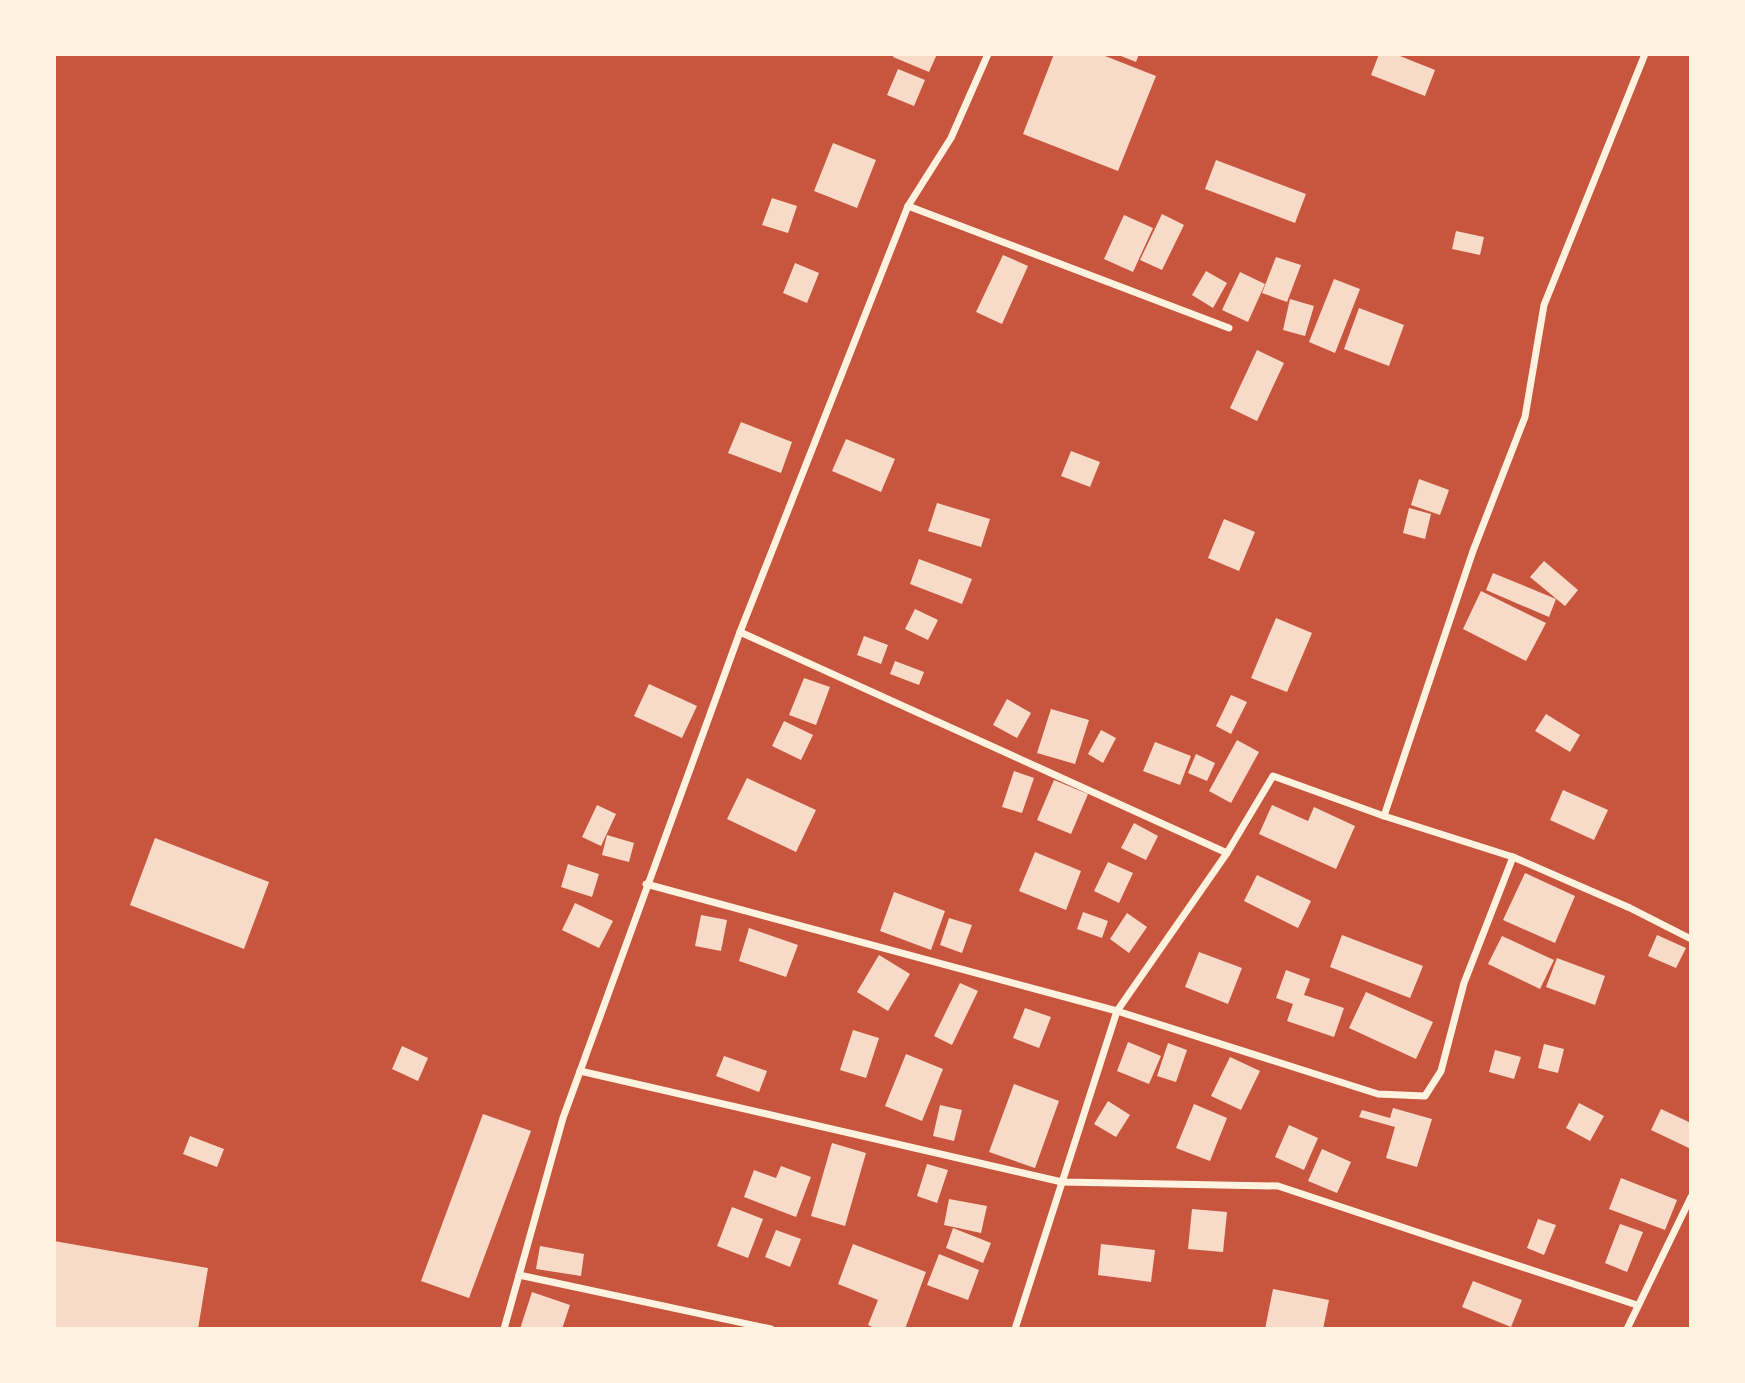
<svg xmlns="http://www.w3.org/2000/svg" width="1745" height="1383" font-family="'Source Sans 3',sans-serif">
  <rect width="100%" height="100%" fill="#c8553d"/>
  <g fill="#f7dbc8">
    <polygon points="894,54 937,54 929,72 893,57"/>
    <polygon points="1054,54 1100,54 1156,76 1118,171 1023,134"/>
    <polygon points="1116,54 1139,54 1136,62"/>
    <polygon points="1379,54 1395,54 1435,70 1425,96 1371,75"/>
    <polygon points="898,69 925,80 914,106 887,95"/>
    <polygon points="833,143 876,160 857,208 814,191"/>
    <polygon points="1216,160 1306,194 1295,223 1205,189"/>
    <polygon points="772,198 797,206 788,233 762,225"/>
    <polygon points="1162,214 1184,225 1162,270 1140,260"/>
    <polygon points="1124,215 1153,228 1133,272 1104,259"/>
    <polygon points="1456,231 1484,237 1480,255 1452,249"/>
    <polygon points="1003,255 1028,266 1002,324 976,312"/>
    <polygon points="1276,257 1301,265 1287,302 1262,293"/>
    <polygon points="795,263 819,273 807,303 783,293"/>
    <polygon points="1206,271 1227,283 1213,308 1192,295"/>
    <polygon points="1240,272 1265,284 1248,322 1222,310"/>
    <polygon points="1334,279 1360,289 1335,353 1309,342"/>
    <polygon points="1290,299 1314,306 1305,336 1283,330"/>
    <polygon points="1359,308 1404,325 1389,366 1344,349"/>
    <polygon points="1257,350 1284,363 1257,421 1230,408"/>
    <polygon points="741,422 792,442 781,473 728,453"/>
    <polygon points="846,439 895,459 881,492 832,471"/>
    <polygon points="1071,451 1100,462 1090,487 1061,476"/>
    <polygon points="1419,479 1449,490 1440,515 1411,505"/>
    <polygon points="937,503 990,519 981,547 928,531"/>
    <polygon points="1409,508 1431,514 1425,539 1403,533"/>
    <polygon points="1224,519 1255,532 1239,571 1208,558"/>
    <polygon points="919,559 972,579 962,604 910,584"/>
    <polygon points="1544,561 1578,590 1565,606 1530,577"/>
    <polygon points="1493,573 1556,599 1549,617 1486,590"/>
    <polygon points="1481,591 1546,623 1526,661 1463,629"/>
    <polygon points="915,609 938,620 928,640 905,629"/>
    <polygon points="1276,618 1312,633 1287,692 1251,678"/>
    <polygon points="864,636 888,645 881,664 857,655"/>
    <polygon points="895,661 924,672 919,685 890,674"/>
    <polygon points="804,678 830,687 816,725 789,715"/>
    <polygon points="649,684 697,706 682,738 634,716"/>
    <polygon points="1231,695 1247,702 1231,734 1216,726"/>
    <polygon points="1007,699 1031,713 1017,738 993,725"/>
    <polygon points="1051,709 1089,720 1075,764 1037,753"/>
    <polygon points="1546,714 1580,735 1570,752 1535,731"/>
    <polygon points="784,721 813,735 801,760 772,746"/>
    <polygon points="1101,730 1116,738 1103,763 1088,754"/>
    <polygon points="1237,740 1259,752 1231,803 1209,791"/>
    <polygon points="1155,742 1191,756 1180,785 1143,771"/>
    <polygon points="1196,754 1215,763 1207,781 1188,773"/>
    <polygon points="1014,771 1034,778 1022,813 1002,807"/>
    <polygon points="747,778 816,810 796,852 727,819"/>
    <polygon points="1054,780 1088,794 1071,834 1037,820"/>
    <polygon points="1563,790 1608,810 1594,840 1550,820"/>
    <polygon points="597,805 616,814 601,846 582,837"/>
    <polygon points="1272,805 1308,821 1314,807 1355,826 1336,869 1259,834"/>
    <polygon points="1134,823 1158,836 1146,860 1121,848"/>
    <polygon points="607,835 634,843 629,862 602,855"/>
    <polygon points="155,838 269,882 244,949 130,905"/>
    <polygon points="1035,852 1081,871 1066,910 1019,891"/>
    <polygon points="1108,862 1133,873 1119,903 1094,891"/>
    <polygon points="568,864 599,874 592,897 561,887"/>
    <polygon points="1525,873 1575,896 1555,943 1503,920"/>
    <polygon points="1257,875 1311,901 1298,928 1244,901"/>
    <polygon points="894,892 945,911 931,950 880,931"/>
    <polygon points="575,903 613,921 599,948 562,930"/>
    <polygon points="1083,912 1108,921 1102,938 1077,929"/>
    <polygon points="1127,913 1147,927 1129,953 1110,939"/>
    <polygon points="701,915 727,920 721,951 695,946"/>
    <polygon points="949,918 972,925 962,953 940,945"/>
    <polygon points="749,928 798,945 786,977 739,961"/>
    <polygon points="1342,935 1423,966 1410,998 1330,967"/>
    <polygon points="1657,935 1686,948 1676,968 1648,956"/>
    <polygon points="1502,936 1554,960 1540,989 1488,964"/>
    <polygon points="1199,952 1242,968 1228,1004 1185,987"/>
    <polygon points="879,955 910,974 888,1011 857,992"/>
    <polygon points="1557,958 1605,976 1595,1005 1546,987"/>
    <polygon points="1286,970 1310,979 1304,995 1344,1008 1334,1037 1287,1021 1293,1004 1276,998"/>
    <polygon points="960,983 978,991 952,1045 934,1036"/>
    <polygon points="1366,992 1433,1022 1416,1059 1349,1028"/>
    <polygon points="1025,1008 1051,1017 1039,1048 1013,1038"/>
    <polygon points="853,1030 879,1038 866,1078 840,1070"/>
    <polygon points="1128,1042 1161,1056 1149,1084 1117,1071"/>
    <polygon points="1168,1043 1187,1050 1176,1082 1157,1076"/>
    <polygon points="1544,1044 1564,1049 1558,1073 1538,1068"/>
    <polygon points="402,1046 428,1058 418,1081 392,1069"/>
    <polygon points="1495,1050 1521,1057 1514,1079 1489,1072"/>
    <polygon points="906,1054 943,1069 922,1121 885,1106"/>
    <polygon points="724,1056 767,1071 759,1092 716,1076"/>
    <polygon points="1230,1057 1260,1071 1241,1110 1211,1096"/>
    <polygon points="1014,1084 1059,1101 1035,1168 989,1152"/>
    <polygon points="1108,1101 1130,1115 1116,1137 1094,1124"/>
    <polygon points="1579,1103 1604,1116 1590,1141 1566,1128"/>
    <polygon points="1194,1104 1227,1118 1210,1161 1176,1148"/>
    <polygon points="940,1105 962,1110 954,1141 933,1136"/>
    <polygon points="1393,1108 1432,1119 1417,1167 1386,1158 1395,1127 1359,1117 1362,1110 1390,1118"/>
    <polygon points="1661,1109 1691,1123 1691,1149 1651,1130"/>
    <polygon points="483,1114 531,1131 469,1298 421,1281"/>
    <polygon points="1289,1125 1318,1138 1304,1170 1275,1157"/>
    <polygon points="190,1136 224,1149 217,1167 183,1154"/>
    <polygon points="832,1143 866,1153 845,1226 811,1216"/>
    <polygon points="1322,1149 1351,1162 1337,1193 1308,1181"/>
    <polygon points="927,1164 948,1170 937,1203 917,1196"/>
    <polygon points="781,1166 811,1177 796,1217 744,1197 754,1170 776,1178"/>
    <polygon points="1621,1178 1677,1200 1665,1230 1609,1209"/>
    <polygon points="949,1199 987,1206 981,1233 944,1225"/>
    <polygon points="732,1207 763,1219 748,1258 717,1246"/>
    <polygon points="1192,1209 1227,1212 1223,1252 1188,1249"/>
    <polygon points="1538,1219 1556,1225 1544,1255 1527,1248"/>
    <polygon points="1620,1224 1643,1232 1627,1272 1605,1263"/>
    <polygon points="953,1228 991,1243 983,1263 946,1248"/>
    <polygon points="776,1230 801,1239 790,1267 765,1257"/>
    <polygon points="54,1241 208,1268 198,1329 54,1329"/>
    <polygon points="853,1244 926,1272 905,1329 877,1329 868,1325 878,1300 838,1284"/>
    <polygon points="1101,1244 1155,1250 1151,1282 1098,1275"/>
    <polygon points="540,1246 584,1254 581,1276 536,1269"/>
    <polygon points="939,1254 979,1270 968,1300 927,1285"/>
    <polygon points="1473,1281 1522,1300 1511,1327 1462,1307"/>
    <polygon points="1273,1289 1329,1300 1323,1329 1265,1329"/>
    <polygon points="532,1292 570,1305 562,1329 520,1329"/>
  </g>
  <g fill="none" stroke-linecap="round" stroke-linejoin="round">
    <g stroke="#fff3e0" stroke-width="7">
      <polyline points="908,206 1229,328"/>
      <polyline points="740,632 1227,853 1117,1011 1015,1329"/>
      <polyline points="1384,816 1473,551 1525,417 1544,305 1645,54"/>
      <polyline points="1513,857 1630,908 1691,939"/>
      <polyline points="646,884 1117,1011 1378,1094 1425,1096 1441,1071 1464,983 1513,857 1384,816 1273,776 1227,853"/>
      <polyline points="580,1071 1062,1182 1278,1186 1637,1305"/>
      <polyline points="519,1275 771,1329"/>
      <polyline points="504,1329 563,1118 740,632 908,206 951,138 988,54"/>
      <polyline points="1627,1329 1691,1197"/>
    </g>
  </g>
  <rect width="1745" height="1383" fill="none" stroke="#fff3e0" stroke-width="112"/>
</svg>
